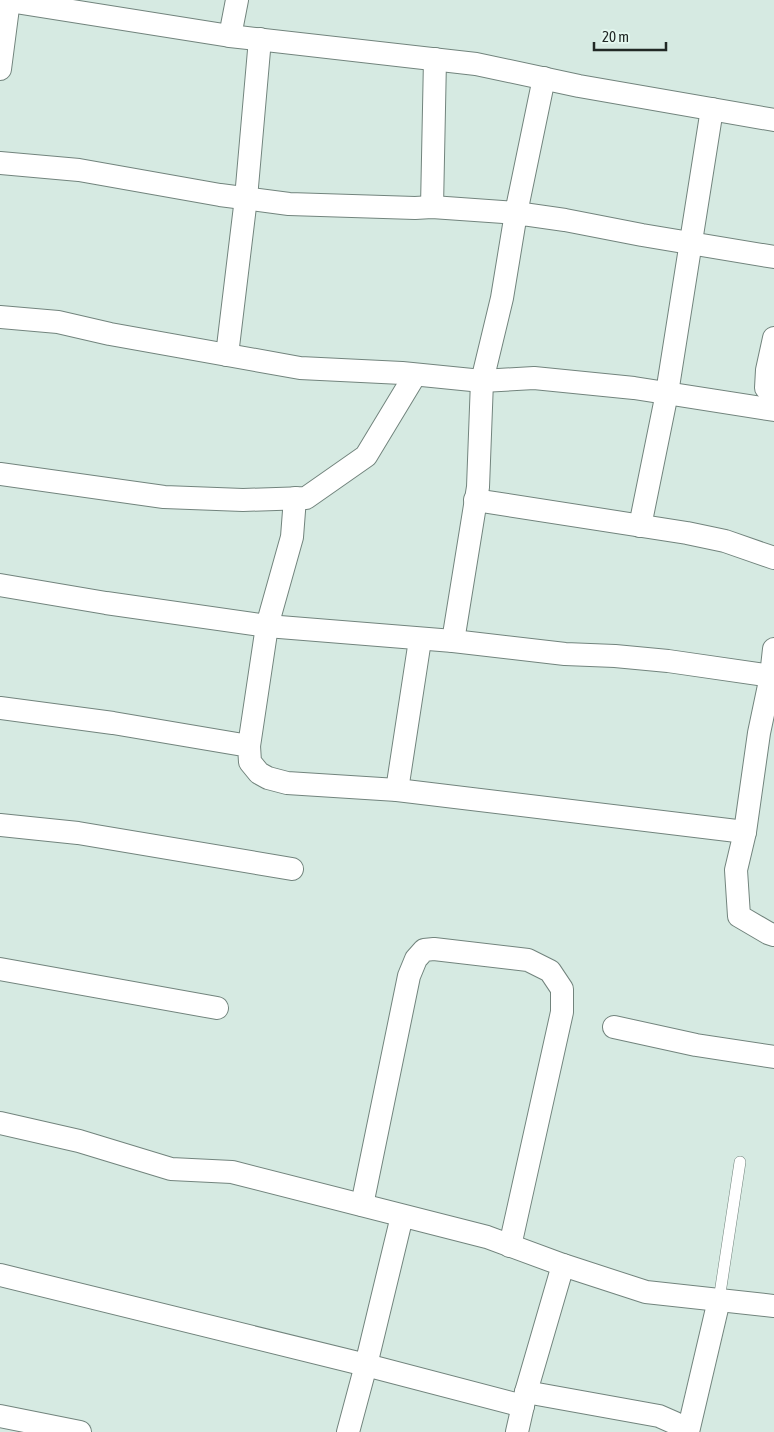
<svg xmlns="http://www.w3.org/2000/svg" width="774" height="1432" font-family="'Asap Condensed',sans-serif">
  <rect width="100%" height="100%" fill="#d6eae2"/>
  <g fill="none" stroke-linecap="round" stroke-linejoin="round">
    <g stroke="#72847d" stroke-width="12">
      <polyline id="service" points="719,1300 740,1162"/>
    </g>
    <g stroke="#72847d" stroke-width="24">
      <g id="minor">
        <polyline points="9,1 230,36 476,64 579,86 774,120"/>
        <polyline points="230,36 237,0"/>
        <polyline points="0,69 9,0"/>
        <polyline points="0,163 79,170 220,195 289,204 415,208 432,207 516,213 544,78"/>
        <polyline points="432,207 435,59"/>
        <polyline points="0,317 58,322 110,334 300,368 402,373 482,381 534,378 634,388 774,410"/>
        <polyline points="774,338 767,370 766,388 774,398"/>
        <polyline points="227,355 246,198 260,39"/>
        <polyline points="0,474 164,497 243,500 306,498 366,456 415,375"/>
        <polyline points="475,500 687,533 725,541 774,558"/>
        <polyline points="640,526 667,393 712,109"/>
        <polyline points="0,585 106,603 267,626 453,641 565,654 615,656 668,661 771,676"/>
        <polyline points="453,641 478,487 482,381 502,298 516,213 565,220 642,235 774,257"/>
        <polyline points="774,649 771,676 759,733 745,832 736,870 739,916 768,933 774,935"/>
        <polyline points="0,708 113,723 249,746 250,762 259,773 268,778 287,783 397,790 745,832"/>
        <polyline points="249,746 267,626 292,537 295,498"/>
        <polyline points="397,790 420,640"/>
        <polyline points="0,825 78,833 292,869"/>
        <polyline points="0,969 217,1008"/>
        <polyline points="614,1027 696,1045 774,1057"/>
        <polyline points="0,1123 79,1141 171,1169 232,1172 487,1237 563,1265 646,1292 774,1306"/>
        <polyline points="362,1205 409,976 416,959 424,950 434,949 528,960 550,971 562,989 562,1012 510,1246"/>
        <polyline points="0,1275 366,1365 523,1406"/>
        <polyline points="526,1392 659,1416 675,1423 684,1432"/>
        <polyline points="0,1416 80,1432"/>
        <polyline points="348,1432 366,1365 402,1216"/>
        <polyline points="517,1432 526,1392 563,1265"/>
        <polyline points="688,1432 719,1300"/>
      </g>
    </g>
    <use href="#service" stroke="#fff" stroke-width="11"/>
    <use href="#minor" stroke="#fff" stroke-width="22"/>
  </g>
  <path d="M594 42v8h72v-8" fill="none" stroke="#212825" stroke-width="2.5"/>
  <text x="602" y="42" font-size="15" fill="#212825" stroke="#e3f7ef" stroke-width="4" paint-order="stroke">20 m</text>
</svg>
